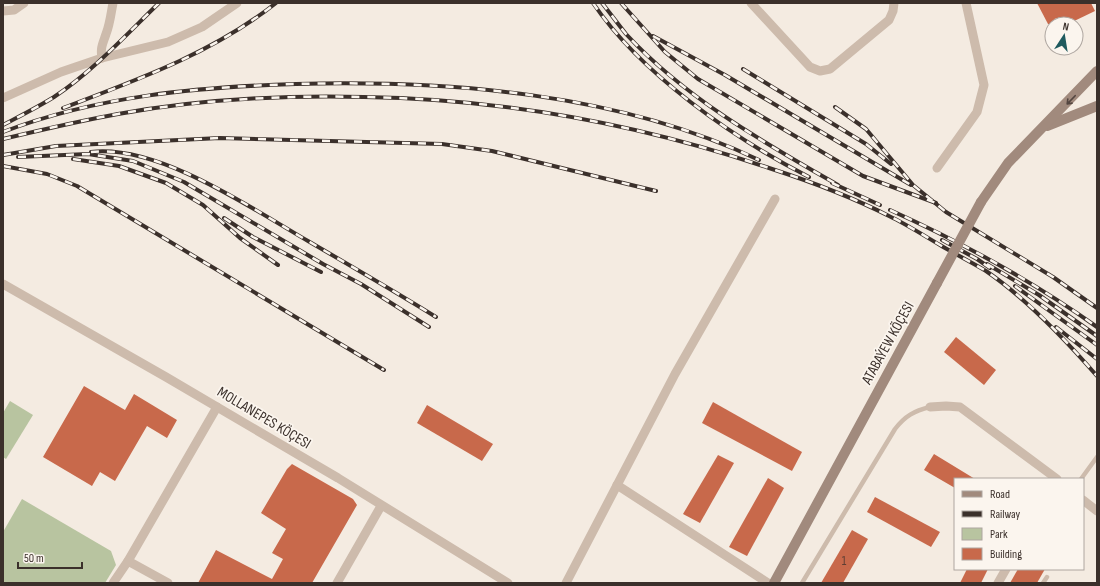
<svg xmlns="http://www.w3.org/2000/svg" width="1100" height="586" font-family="'Sofia Sans Condensed',sans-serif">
  <rect width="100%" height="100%" fill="#f4ebe1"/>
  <g fill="#b8c4a0">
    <polygon points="10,401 33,415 6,459 3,457 3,413"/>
    <polygon points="22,499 111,551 116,565 105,583 3,583 3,532"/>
  </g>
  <g fill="#c8694b">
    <polygon points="1037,3 1091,3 1095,11 1068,24 1048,24"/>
    <polygon points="956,337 996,370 984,385 944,352"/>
    <polygon points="84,386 125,410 134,394 177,420 167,438 147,426 115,481 100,472 92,486 43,457"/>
    <polygon points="713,402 802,452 792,471 702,423"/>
    <polygon points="427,405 493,444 482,461 417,423"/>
    <polygon points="934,454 975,479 955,479 955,488 924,470"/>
    <polygon points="718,455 734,463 700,523 683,514"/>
    <polygon points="292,464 353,499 357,505 312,583 198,583 216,550 272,579 283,559 272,553 286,529 261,513 287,469"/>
    <polygon points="768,478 784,488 747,556 729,547"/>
    <polygon points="875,497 940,532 931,547 867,512"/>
    <polygon points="852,530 868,539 843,583 821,583"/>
    <polygon points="967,569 988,569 981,583 960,583"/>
    <polygon points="1018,569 1045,569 1037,583 1010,583"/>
  </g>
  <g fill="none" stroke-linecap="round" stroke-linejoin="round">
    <g stroke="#cdbbac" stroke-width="4.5">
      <polyline points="1081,479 1097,457"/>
      <path d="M802,583L895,429C905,416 914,411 930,407"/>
      <polyline points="1043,583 1047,577"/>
    </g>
    <g stroke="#cdbbac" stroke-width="9">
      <polyline points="751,3 810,67 820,71 830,69 889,20 893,11 894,3"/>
      <polyline points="3,11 14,10 24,3"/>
      <path d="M102,58C100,48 103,43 106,34C110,24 111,13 113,3"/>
      <polyline points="3,98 61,72 102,58 168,42 202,27 237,3"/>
      <polyline points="937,168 977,112 984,85 966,3"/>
      <polyline points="3,284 166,377 338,478 508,583"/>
      <polyline points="930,407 946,406 960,407 1057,479"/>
      <polyline points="617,485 768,583"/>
      <polyline points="1083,500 1097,511"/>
      <polyline points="128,561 217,407"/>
      <polyline points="113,583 128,561 168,583"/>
      <polyline points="337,583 381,506"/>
      <polyline points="566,583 675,374 775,199"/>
      <polyline points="998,583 1006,569"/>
    </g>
    <g stroke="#a18a7d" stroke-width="10">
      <polyline points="1047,126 1097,106"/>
      <polyline points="981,202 1008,163 1097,71"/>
      <polyline points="774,583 937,283"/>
    </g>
    <g stroke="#3b302b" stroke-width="4">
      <g id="rail">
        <path d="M593,3C641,74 733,138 809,177"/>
        <path d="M602,3C610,13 618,24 626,34C685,98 763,142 838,185"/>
        <polyline points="621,3 665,52 698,79 863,176 936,203"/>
        <polyline points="653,36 725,75 911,185"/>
        <polyline points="743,69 866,144 891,164"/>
        <polyline points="835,107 866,129 913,185 946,212 1053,277 1097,308"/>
        <path d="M63,108C137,80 213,53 276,3"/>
        <path d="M3,125C20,116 38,107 54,97C93,71 126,35 159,3"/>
        <path d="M3,132C97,96 197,87 296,84C450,80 619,93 759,160"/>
        <path d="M3,139C41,130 79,121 118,114C196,100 285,95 364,97C502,99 639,124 769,168C809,181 850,196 889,216C906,224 923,235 940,245C955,254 971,262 986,271C1027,299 1064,338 1097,376"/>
        <path d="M91,152C158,144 251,208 308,241C351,266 394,291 436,317"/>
        <polyline points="3,155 56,146 220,138 442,144 492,151 656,191"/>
        <polyline points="18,157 88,154 133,161 184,182 323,264 361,284 429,327"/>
        <polyline points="73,159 119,166 166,183 203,205 240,238 278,265"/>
        <polyline points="3,166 47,174 77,186 384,370"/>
        <polyline points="832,183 880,205"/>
        <path d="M890,210C963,243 1031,280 1097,327"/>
        <polyline points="224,218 253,237 321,272"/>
        <polyline points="942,240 977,259 990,268"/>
        <polyline points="987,264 1039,295 1097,336"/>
        <polyline points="1015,286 1097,345"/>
        <polyline points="1056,327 1097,359"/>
      </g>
    </g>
    <use href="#rail" stroke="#fbf5ee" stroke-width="2.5" stroke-dasharray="8" stroke-linecap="butt"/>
    <polyline stroke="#a18a7d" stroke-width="10" points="937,283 981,202"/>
  </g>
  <defs><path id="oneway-shaft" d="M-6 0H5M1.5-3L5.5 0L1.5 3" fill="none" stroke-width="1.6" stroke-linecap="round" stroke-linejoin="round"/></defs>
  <use stroke="#544640" href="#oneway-shaft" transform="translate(1071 100) rotate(134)"/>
  <g text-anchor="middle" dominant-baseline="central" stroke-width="3.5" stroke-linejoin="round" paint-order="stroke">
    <g font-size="13" fill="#5e3e33">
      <text x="844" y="561">1</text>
    </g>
    <g font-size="15" fill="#3b302b" stroke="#fbf5ee">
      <text transform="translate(888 343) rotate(-61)">ATABAÝEW KÖÇESI</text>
      <text transform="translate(264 418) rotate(31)">MOLLANEPES KÖÇESI</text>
    </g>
  </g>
  <rect width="1100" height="586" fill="none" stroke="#3b302b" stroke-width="8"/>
  <rect x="954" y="478" width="130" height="92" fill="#fbf5ee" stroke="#aea6a0"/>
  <rect x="962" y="491" width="20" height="6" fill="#a18a7d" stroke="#aea6a0"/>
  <text x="990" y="498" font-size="12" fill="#3b302b">Road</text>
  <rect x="962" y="511" width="20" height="6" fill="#3b302b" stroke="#aea6a0"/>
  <text x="990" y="518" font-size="12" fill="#3b302b">Railway</text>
  <rect x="962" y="528" width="20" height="12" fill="#b8c4a0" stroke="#aea6a0"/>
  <text x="990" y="538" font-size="12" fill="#3b302b">Park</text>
  <rect x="962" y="548" width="20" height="12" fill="#c8694b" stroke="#aea6a0"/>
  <text x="990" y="558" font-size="12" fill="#3b302b">Building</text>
  <g transform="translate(1064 36) rotate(12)"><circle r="19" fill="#fbf5ee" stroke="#aea6a0"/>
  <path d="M0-3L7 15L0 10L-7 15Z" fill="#1f5a5e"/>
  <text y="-6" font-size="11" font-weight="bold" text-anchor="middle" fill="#3b302b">N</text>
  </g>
  <path d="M18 562v6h64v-6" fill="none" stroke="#3b302b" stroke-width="2"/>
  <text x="24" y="562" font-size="12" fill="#3b302b" stroke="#fbf5ee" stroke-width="3" paint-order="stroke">50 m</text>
</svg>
